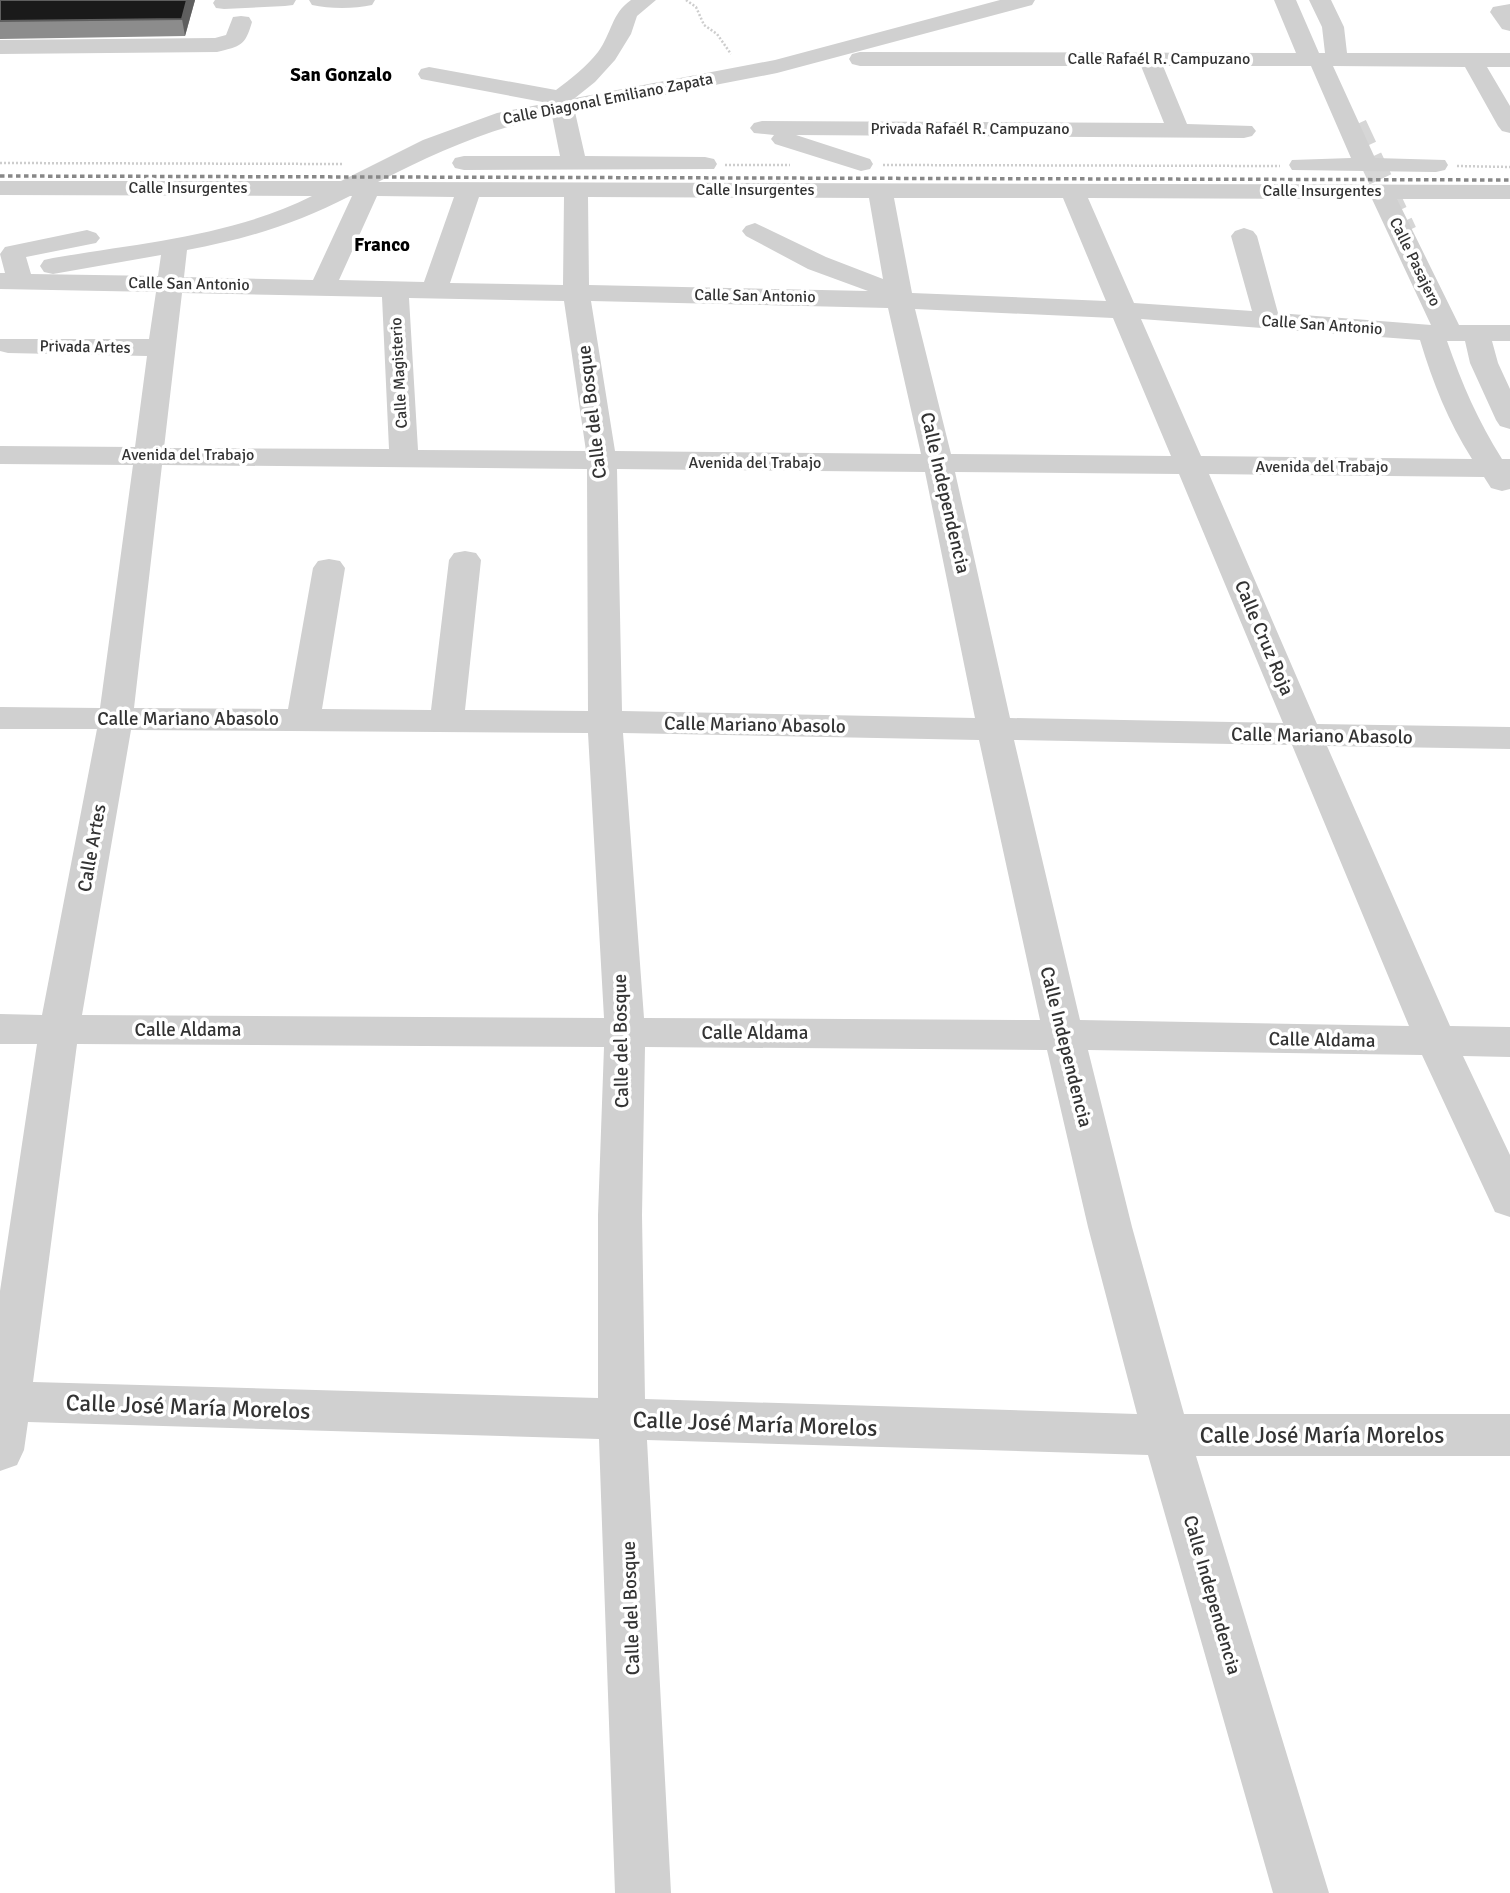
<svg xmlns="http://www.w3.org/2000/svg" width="1510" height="1893" font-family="Signika,sans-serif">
  <rect width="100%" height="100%" fill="#fff"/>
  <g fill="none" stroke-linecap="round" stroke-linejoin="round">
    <polyline stroke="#d6d6d6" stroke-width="24" stroke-dasharray="24 12" stroke-linecap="butt" points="1355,125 1405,232"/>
    <g stroke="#cdcdcd" stroke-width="2.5" stroke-dasharray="2 2" stroke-linecap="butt">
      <polyline points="686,0 696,7 704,25 717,34 731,54"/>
      <polyline points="0,163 342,164"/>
      <polyline points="725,165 790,165"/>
      <polyline points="883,165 1280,166"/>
      <polyline points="1457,166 1510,167"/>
    </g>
    <g fill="#d0d0d0" fill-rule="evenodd">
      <polygon points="215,0 296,0 293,5 285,6 224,9 216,8 213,3"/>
      <path d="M309,0H375L372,5C354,9 330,9 312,5Z"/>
      <path d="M631,0H656L637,16L631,34L615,60L595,82L575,98L775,60L1000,0H1035L1032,5L777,73L575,112L585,156L705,157L714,159L717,164L714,169L464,170L455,168L452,163L455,158L464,156H560L552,116C490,128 435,153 378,182L1510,185V199H1397L1459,325H1510V341H1492L1498,363L1510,389V429L1500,426L1496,420L1470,363L1465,341H1447C1462,384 1478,421 1502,459H1510V489L1502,491L1491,488L1484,477L1209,474L1317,724L1510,727V749L1327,746L1450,1026L1510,1027V1057L1463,1056L1510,1155V1217L1495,1212L1422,1055L1088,1050L1132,1227L1184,1414H1510V1456H1196L1329,1893H1273L1148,1455L647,1440L671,1893H615L599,1439L28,1422L24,1450L17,1465L0,1471V1291L37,1044H0V1014L42,1015L97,729H0V707L100,708L133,465L0,464V446L135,447L147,356L8,353L0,351V339H149L156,292L0,289V273H5L0,254L5,247L87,230L96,233L100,238L96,243L26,257L31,274L158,276L161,255L53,274L44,272L40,266L44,260L53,258C139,243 233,236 312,196L0,195V181H341L423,140L497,113L548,103L421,79L418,74L421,69L429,67L556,90C571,79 586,67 598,52C612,33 611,14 631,0ZM350,196H352L313,280L184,277L187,250C246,239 296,224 350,196ZM377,196L454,197L424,282L339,280ZM479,197H564L563,285L450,283ZM588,197L869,198L883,279L826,257L755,223L746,226L742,231L746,236L808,269L868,291L589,285ZM894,198H1063L1106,301L912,293ZM1088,198L1372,199L1431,325L1278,313L1257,236L1253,231L1244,228L1235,231L1231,236L1252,311L1134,303ZM182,293L382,297L389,449L164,448ZM409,298L564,301L586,451L418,450ZM591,301L888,308L921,454L615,451ZM915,309L1113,318L1171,456L951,454ZM1141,319L1420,340C1433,383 1448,421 1472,459L1201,456ZM162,465L587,469L588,711L465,710L481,560L476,553L465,551L454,553L449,560L431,710L322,709L345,568L340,561L329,559L318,561L313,568L288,709L134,708ZM617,469L925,472L975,718L622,711ZM955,472L1179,474L1283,723L1010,718ZM131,730L588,733L604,1018L82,1015ZM623,733L979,740L1040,1020L644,1018ZM1014,740L1292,745L1409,1026L1080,1020ZM77,1044L604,1047L598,1215V1398L33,1382ZM645,1047L1047,1050L1088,1227L1137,1414L645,1399L642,1215Z"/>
      <polygon points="1274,0 1296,0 1319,53 1325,53 1322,27 1309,0 1331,0 1344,27 1347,53 1510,53 1510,67 1487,67 1510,106 1510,133 1502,131 1498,126 1465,67 1333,66 1375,158 1445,160 1448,165 1445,170 1436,172 1292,170 1289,165 1292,160 1351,158 1311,66 1163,66 1187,124 1252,126 1256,131 1252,136 1244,138 796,135 870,159 873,164 870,169 861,171 775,144 771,139 774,135 754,133 750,128 754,123 762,121 1164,123 1141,66 860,66 852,64 849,59 852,54 860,52 1296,53"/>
      <polygon points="1510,4 1510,31 1502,29 1490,12 1493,7"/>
      <path d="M241,16L249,17L252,22C245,46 241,46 217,52L0,54V40L215,38L226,35L233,17Z"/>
    </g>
    <polyline stroke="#888" stroke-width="3.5" stroke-dasharray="4.5 3.5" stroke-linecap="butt" points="0,176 1510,180"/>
  </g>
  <polygon fill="#8c8c8c" points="0,0 195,0 185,36 0,39"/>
  <polygon fill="#5f5f5f" points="187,0 195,0 185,36 182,19"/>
  <polygon fill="#1a1a1a" stroke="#5f5f5f" stroke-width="2" points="0,0 187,0 182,19 0,21"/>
  <g text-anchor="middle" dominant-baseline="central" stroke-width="7" stroke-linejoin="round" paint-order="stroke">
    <g font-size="16" fill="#333" stroke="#fff">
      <text x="1159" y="59">Calle Rafaél R. Campuzano</text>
      <text transform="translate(608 99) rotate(-11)">Calle Diagonal Emiliano Zapata</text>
      <text x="970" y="129">Privada Rafaél R. Campuzano</text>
      <text x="188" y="188">Calle Insurgentes</text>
      <text x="755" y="190">Calle Insurgentes</text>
      <text x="1322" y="191">Calle Insurgentes</text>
      <text transform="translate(1415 262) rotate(64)">Calle Pasajero</text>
      <text transform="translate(189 284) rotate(1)">Calle San Antonio</text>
      <text transform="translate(755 296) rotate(1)">Calle San Antonio</text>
      <text transform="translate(1322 325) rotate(4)">Calle San Antonio</text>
      <text transform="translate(85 347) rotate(1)">Privada Artes</text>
      <text transform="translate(399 373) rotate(-93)">Calle Magisterio</text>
      <text x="188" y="455">Avenida del Trabajo</text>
      <text x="755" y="463">Avenida del Trabajo</text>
      <text x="1322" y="467">Avenida del Trabajo</text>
    </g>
    <g font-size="19" font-weight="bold" fill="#000" stroke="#fff">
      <text x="341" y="75">San Gonzalo</text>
      <text x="382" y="245">Franco</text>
    </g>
    <g font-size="19" fill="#333" stroke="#fff">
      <text transform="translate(592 412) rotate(-97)">Calle del Bosque</text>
      <text transform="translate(945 493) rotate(77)">Calle Independencia</text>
      <text transform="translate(1264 638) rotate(67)">Calle Cruz Roja</text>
      <text x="188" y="719">Calle Mariano Abasolo</text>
      <text transform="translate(755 725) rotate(1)">Calle Mariano Abasolo</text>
      <text transform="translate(1322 736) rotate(1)">Calle Mariano Abasolo</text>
      <text transform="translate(92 848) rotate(-80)">Calle Artes</text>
      <text x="188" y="1030">Calle Aldama</text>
      <text x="755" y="1033">Calle Aldama</text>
      <text transform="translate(1322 1040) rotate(1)">Calle Aldama</text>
      <text transform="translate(621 1041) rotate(-91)">Calle del Bosque</text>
      <text transform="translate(1066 1047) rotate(76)">Calle Independencia</text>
      <text transform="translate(1212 1595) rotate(74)">Calle Independencia</text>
      <text transform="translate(631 1608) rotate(-92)">Calle del Bosque</text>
    </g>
    <g font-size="23" fill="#333" stroke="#fff">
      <text transform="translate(188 1407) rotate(2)">Calle José María Morelos</text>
      <text transform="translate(755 1424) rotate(2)">Calle José María Morelos</text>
      <text x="1322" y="1435">Calle José María Morelos</text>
    </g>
  </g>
</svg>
